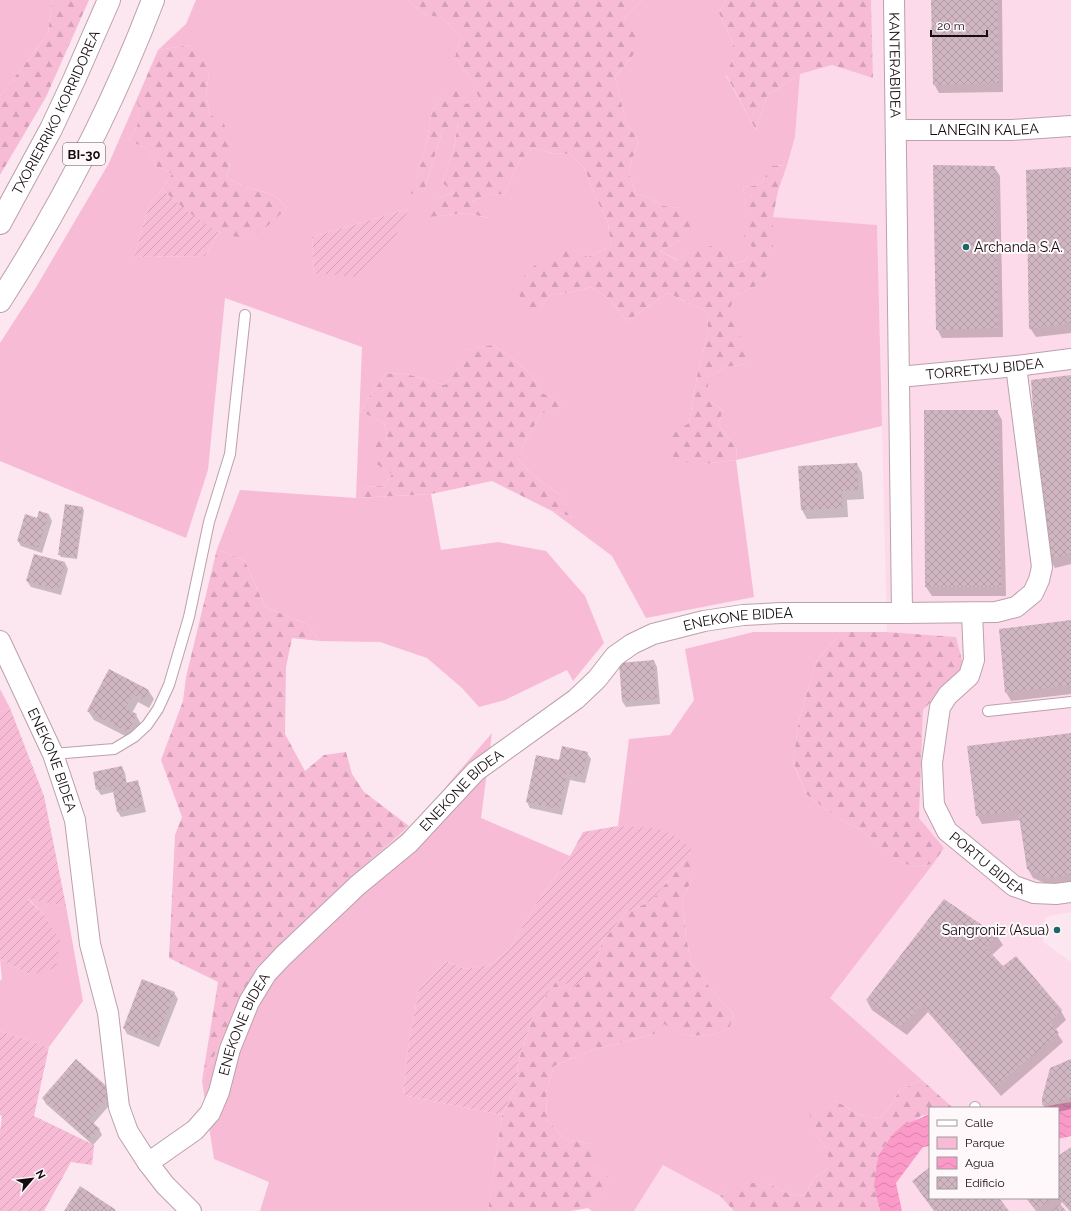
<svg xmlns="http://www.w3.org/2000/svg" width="1071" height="1211" font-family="Raleway,sans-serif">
  <defs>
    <pattern id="forest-firs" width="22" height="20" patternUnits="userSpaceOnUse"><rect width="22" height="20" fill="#f7bbd6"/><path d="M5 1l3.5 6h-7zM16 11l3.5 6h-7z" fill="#d3a0b7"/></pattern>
    <pattern id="garden-furrows" width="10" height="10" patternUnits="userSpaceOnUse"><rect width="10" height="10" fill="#f7bbd6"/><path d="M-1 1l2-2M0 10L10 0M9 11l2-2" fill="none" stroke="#d3a0b7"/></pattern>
    <pattern id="water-waves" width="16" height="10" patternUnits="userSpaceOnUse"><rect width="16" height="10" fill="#fb99c8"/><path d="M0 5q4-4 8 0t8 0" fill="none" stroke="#d683ab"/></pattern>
    <pattern id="building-cross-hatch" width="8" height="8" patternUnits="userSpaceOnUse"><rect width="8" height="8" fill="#d0b6c1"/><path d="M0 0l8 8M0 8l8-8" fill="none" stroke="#b29ba5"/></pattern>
  </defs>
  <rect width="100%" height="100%" fill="#fce6ef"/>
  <g fill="#fddae9">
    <polygon points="871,0 1071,0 1071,912 1045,917 1043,942 1071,962 1071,1102 1035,1108 975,1107 962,1108 952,1107 830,998 944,848 919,818 923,710 964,668 956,637 887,632 877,225 773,217 778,191 795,137 800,74 832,65 873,78"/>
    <polygon points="1071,1136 1071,1211 902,1211 896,1183 923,1147 930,1146 930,1198 1058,1198 1058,1139"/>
    <polygon points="663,1165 720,1196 734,1211 634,1211"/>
  </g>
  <g fill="#f7bbd6" fill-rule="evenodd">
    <polygon points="0,0 52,0 48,34 0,96"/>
    <path d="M196,0H409L423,14L443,18L461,36L455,57L471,79L481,100L465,104L451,84L432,111L425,151L411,193L424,191L443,129L458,122L454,149L442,183L455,192L439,198L430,217L465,213L489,218L472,201L489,195L504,194L520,160L533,148L552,153L570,154L585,169L595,196L608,223L611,246L588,257L569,251L538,310L550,295L572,292L591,287L609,299L627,321L668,293L707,312L708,334L698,371L689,423L704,464L736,460L737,449L718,425L723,410L708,400V378L725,367L746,364L738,335L728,311L735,295L754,287L773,248V217L877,225L882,426L736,460L754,597L646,618L612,556L552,511L572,517L565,498L537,479L518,460L524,444L541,414L565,405L542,393L532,375L508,355L492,345L464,350L457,370L445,385L403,373L385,374L360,411L384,423L388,439L372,444L376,463L392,474L384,486L364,487L357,498L431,494L441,550L498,542L546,551L585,596L604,643L573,681L567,670L505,700L479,707L462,688L427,658L380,642L320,641L307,624L265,607L245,561L217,549L240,490L356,498L362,347L225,298L208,470L186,538L0,461V343L35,289L109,163L136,101L139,107L137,127L128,140L148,149L156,166L172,174L162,189L149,206L134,257L205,256L219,232L248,238L287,208L274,195L243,186L226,177L230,164L210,115L206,93L209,74L191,45L158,50L186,24ZM408,209L314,273L312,237Z"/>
    <path d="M642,0H726L719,13L733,43V58L726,76L756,130L767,96L800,74L795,137L787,165L771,166L763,182L754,186L743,187C747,205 747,218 745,236L753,247L745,261L733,264L689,252L678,260L660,251L680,240L681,208L664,206L649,198L636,194L629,174L632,159L639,142L626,122L615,77L634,54L624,18Z"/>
    <polygon points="753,632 841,632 816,662 799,720 793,763 806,794 836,817 861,830 891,856 913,867 933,864 830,998 922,1080 900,1090 889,1108 880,1118 860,1115 836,1101 815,1134 828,1150 828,1168 813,1179 805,1196 789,1194 767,1183 740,1183 720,1196 663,1165 634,1211 592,1211 588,1208 614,1182 592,1165 592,1144 565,1139 547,1120 546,1093 554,1066 592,1050 654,1034 664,1023 685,1036 711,1035 729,1029 734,1014 713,992 691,962 686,937 682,899 693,878 676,836 656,829 618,826 629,739 670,735 694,700 685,649"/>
    <polygon points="0,689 10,708 0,712"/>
    <polygon points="492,733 481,818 570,856 538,901 510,948 492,964 465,969 446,961 419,989 408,1048 403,1095 502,1115 488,1211 260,1211 269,1182 214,1159 202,1081 257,967 373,858 427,812 449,783"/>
    <polygon points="28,898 66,906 83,1001 49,1047 0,1031 0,981 2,979 0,959 30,975 44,915"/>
  </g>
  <g fill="url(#forest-firs)">
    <polygon points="52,0 89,0 46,97 0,175 0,96 48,34"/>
    <path d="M409,0H642L624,18L644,35L634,54L615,77L626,122L639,142L632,159L629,174L636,194L649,198L664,206L681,208L700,223L680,240L660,251L677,260L689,252L715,245L730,250L733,264L745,261L752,247L744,236C747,217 747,205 743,187L754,186L763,182L770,166L787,165L778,191L773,217V248L767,275L754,287L735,295L729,311L738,335L754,351L746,364L725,367L708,378V400L723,410L718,425L737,449L736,460L704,464L674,461L670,436L689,423L698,371L708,334L707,312L668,293L627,321L609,299L591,287L572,292L550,295L538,310L523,307L518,291L526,272L541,261L569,250L588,257L611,246L608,223L595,196L585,169L570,154L552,153L533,148L520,160L504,194L489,195L472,201L492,210L490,218L465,213L430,217L427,205L439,198L455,192L442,183L454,149L458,123L443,129L424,191L410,194L425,151L432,111L451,83L465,87V104L480,100L471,79L455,57L461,36L443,18L423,14Z"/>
    <polygon points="726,0 871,0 873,78 832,65 800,74 767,96 756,130 726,75 733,58 733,43 719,13"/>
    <path d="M191,45L201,56L209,74L206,93L210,115L223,121C231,144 234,153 226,177L243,186L274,195L287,208L265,228L248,238C239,237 228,236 220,232C199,225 178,204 162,189L172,174L156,166L148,149L128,140L137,127L139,107L136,101L158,50Z"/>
    <polygon points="492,345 508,355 532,375 542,393 566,405 541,414 524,444 518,460 537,479 565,498 573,517 552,511 492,481 431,494 356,498 364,487 384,486 392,474 375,463 371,443 388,439 384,423 360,411 385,374 403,373 445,385 457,370 463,350"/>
    <polygon points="217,549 245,561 265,607 307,624 320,641 292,638 286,667 285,734 305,771 324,755 346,752 352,774 364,792 409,826 373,858 257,967 202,1081 218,982 169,958 175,835 182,817 161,760 183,701 186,677"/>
    <polygon points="841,632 887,632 956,637 964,668 923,710 919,818 944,848 933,864 913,867 890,856 861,830 836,817 806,794 793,762 799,720 816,662"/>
    <polygon points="693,851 693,878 682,899 686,937 691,962 713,992 734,1014 729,1029 711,1035 685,1036 664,1024 654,1034 592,1050 554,1066 546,1093 547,1120 565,1139 592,1144 592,1165 615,1182 588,1208 570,1211 488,1211 502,1115 517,1083 518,1062 534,1013 557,980 596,961 602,942 625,913 651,901"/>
    <polygon points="922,1080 952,1107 930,1108 930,1114 921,1116 891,1136 878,1156 875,1185 880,1211 734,1211 720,1196 739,1183 767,1183 789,1194 805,1196 813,1179 828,1168 828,1150 815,1134 809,1112 836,1101 860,1115 880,1118 889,1108 900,1090"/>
  </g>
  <g fill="url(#garden-furrows)">
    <path d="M162,189C180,206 198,220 219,232L205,256L134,257L149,206Z"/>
    <polygon points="408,209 404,221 387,251 355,277 314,273 312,237"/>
    <polygon points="10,708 44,796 66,906 28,899 44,915 60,940 56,968 30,975 0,959 0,712"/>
    <polygon points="618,826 656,828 676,836 693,851 651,901 625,913 602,942 596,961 575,987 557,980 534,1013 518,1062 517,1083 502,1115 403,1095 408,1048 419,989 446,961 465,969 492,964 510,948 538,901 570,856 583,832"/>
    <polygon points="0,1031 49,1047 34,1116 94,1145 92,1165 71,1162 44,1211 0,1211 0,1132 2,1116 0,1115"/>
  </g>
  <g fill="url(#water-waves)">
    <polygon points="1071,1102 1071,1136 1058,1139 1058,1108 1035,1108"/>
    <polygon points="930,1114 930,1146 923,1147 896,1183 902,1211 880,1211 874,1185 878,1156 891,1136 903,1125"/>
  </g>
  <g fill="#0003">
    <polygon points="932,0 1002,0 1003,92 939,93 934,84"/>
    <polygon points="994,167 1000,176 1003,337 942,338 937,329"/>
    <polygon points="1071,168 1071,333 1036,337 1030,328"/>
    <polygon points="1071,376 1071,564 1055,568 1050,559"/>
    <polygon points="925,411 997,411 1002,420 1006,596 932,596 926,587"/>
    <polygon points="857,464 862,473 864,499 847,500 848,517 807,519 802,510 799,467"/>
    <polygon points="82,508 84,510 77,559 61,557 59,554"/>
    <polygon points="49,515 52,521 42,553 21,546 18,541 38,519"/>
    <polygon points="34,555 65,563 68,569 61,595 31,587 27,581"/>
    <polygon points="1071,621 1071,694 1011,701 1006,692"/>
    <polygon points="654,661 657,667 660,704 626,707 622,701"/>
    <polygon points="109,670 148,690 154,699 149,708 138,702 132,713 136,715 141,724 133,740 94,720 88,711"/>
    <polygon points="1071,734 1071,885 1054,887 1033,878 1028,869 1021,820 982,824 977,815"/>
    <polygon points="587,753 591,759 585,783 570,780 562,815 530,808 527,802 560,761"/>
    <polygon points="122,767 125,773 127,784 137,781 140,787 146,812 121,817 118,812 114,792 101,795 97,789"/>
    <polygon points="997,936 1003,945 992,955 1003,967 1015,958 1061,1011 1066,1020 1055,1030 1063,1042 1001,1096 928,1012 907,1035 872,1010 867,1001"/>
    <polygon points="174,993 178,999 159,1047 127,1034 124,1028"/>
    <polygon points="1071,1060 1071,1109 1058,1112 1058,1108 1045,1108 1043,1105"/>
    <polygon points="76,1061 115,1099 93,1124 99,1129 102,1135 93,1145 46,1104 43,1098"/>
    <polygon points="1071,1149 1071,1211 1070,1211 1062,1202 1060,1205 1065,1211 1036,1211 1026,1198 1058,1198 1058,1157"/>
  </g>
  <g fill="url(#building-cross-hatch)">
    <polygon points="931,0 997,0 999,83 933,85"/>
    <polygon points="933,165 995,166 998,328 936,330"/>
    <polygon points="1071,167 1071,323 1029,329 1026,170"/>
    <polygon points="1071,375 1071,554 1049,559 1037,463 1031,380"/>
    <polygon points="924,410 998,410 1001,587 925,587"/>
    <polygon points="857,463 859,490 842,491 843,508 801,510 798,466"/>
    <polygon points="65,504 83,507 76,557 58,555"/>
    <polygon points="39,511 49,514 38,548 17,541 25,514 37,518"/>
    <polygon points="34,554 65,562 58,590 26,581"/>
    <polygon points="1071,620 1071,685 1005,693 999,629"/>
    <polygon points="654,660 657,699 622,701 619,663"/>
    <polygon points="109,669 149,690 144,700 133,694 125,708 137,714 128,732 87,711"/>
    <polygon points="1071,733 1071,875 1048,878 1027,869 1018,810 976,816 967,746"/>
    <polygon points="562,746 588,752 582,778 567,774 559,809 526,802 536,755 559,760"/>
    <polygon points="122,766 126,783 138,780 143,806 117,812 112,786 96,790 93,772"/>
    <polygon points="944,899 998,936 985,947 1003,966 1016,956 1062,1010 1050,1021 1059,1033 995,1087 922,1004 901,1027 866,1000"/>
    <polygon points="142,979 175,992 156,1041 123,1028"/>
    <polygon points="76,1059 113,1092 89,1119 100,1129 89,1140 42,1098"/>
    <polygon points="1071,1059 1071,1098 1042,1105 1042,1098 1050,1068"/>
    <polygon points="1071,1147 1071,1211 1058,1196 1058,1156"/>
    <polygon points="930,1167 930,1198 999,1198 1009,1211 934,1211 912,1181"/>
    <polygon points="80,1186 116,1210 115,1211 64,1211"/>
    <polygon points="1026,1198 1052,1198 1036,1210"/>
    <polygon points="1060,1204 1066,1211 1052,1211"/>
  </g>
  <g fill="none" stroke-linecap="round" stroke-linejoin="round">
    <g stroke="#bba1ac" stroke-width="12">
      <g id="lane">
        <polyline points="988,711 1071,702"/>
        <polyline points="53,754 114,749 134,737 147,725 158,709 169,685 189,617 209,522 230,454 245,315"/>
        <polyline points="975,1107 975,1108"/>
      </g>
    </g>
    <g stroke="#bba1ac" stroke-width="22">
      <g id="street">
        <path id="s1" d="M894,0L902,613L996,612L1016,607L1033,593L1039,580L1042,567L1016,366"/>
        <path id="s2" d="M896,130H1012L1071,126"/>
        <path id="s3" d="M899,377L1016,366L1071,359"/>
        <path id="s4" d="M972,613L974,660L969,676L948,695L940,707L932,763L934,805L947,831L1014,886L1034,893L1056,894L1071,892"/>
        <path id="s5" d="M0,641L53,754L75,820L90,944L108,1013L119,1107L128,1132L148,1163"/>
        <path id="s6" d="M191,1211L165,1185L148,1163L195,1130L210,1113L219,1092L230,1049L249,1002L266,974L283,956L358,885L409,843L476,771L576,699L597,679L615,656L632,644L653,634L704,621L743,615L781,613H902"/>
      </g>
    </g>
    <g stroke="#bba1ac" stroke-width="24">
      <g id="highway">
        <path id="s7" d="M0,223L51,129L74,80L109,0"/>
        <path d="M0,301C61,206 113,105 153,0"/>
      </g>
    </g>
    <use href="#lane" stroke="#fff" stroke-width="10"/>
    <use href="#street" stroke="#fff" stroke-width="20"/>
    <use href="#highway" stroke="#fff" stroke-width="22"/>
  </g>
  <g fill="#19676b" stroke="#fef8fb" stroke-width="1.5">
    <circle cx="966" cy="247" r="4"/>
    <circle cx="1057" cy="930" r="4"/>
  </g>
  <g text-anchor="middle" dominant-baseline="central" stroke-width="4" stroke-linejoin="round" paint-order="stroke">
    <rect fill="#fef8fb" stroke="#5b5356" stroke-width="1" x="63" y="143" width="42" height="22" rx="3"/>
    <g font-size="13" font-weight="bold" fill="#150c10">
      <text x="84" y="154">BI-30</text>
    </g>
    <g font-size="14" fill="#150c10" stroke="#fef8fb">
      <text stroke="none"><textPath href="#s1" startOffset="65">KANTERABIDEA</textPath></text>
      <text stroke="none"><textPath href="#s7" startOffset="124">TXORIERRIKO KORRIDOREA</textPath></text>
      <text stroke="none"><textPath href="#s2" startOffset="88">LANEGIN KALEA</textPath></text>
      <text stroke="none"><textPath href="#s3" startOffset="86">TORRETXU BIDEA</textPath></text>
      <text stroke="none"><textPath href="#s6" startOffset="900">ENEKONE BIDEA</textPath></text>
      <text stroke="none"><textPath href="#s5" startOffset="130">ENEKONE BIDEA</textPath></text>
      <text stroke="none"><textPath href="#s6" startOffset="564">ENEKONE BIDEA</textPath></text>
      <text stroke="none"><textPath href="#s4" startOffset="286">PORTU BIDEA</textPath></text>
      <text stroke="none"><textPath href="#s6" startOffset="240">ENEKONE BIDEA</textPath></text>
    </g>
    <g font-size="14" fill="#150c10" stroke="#fef8fb" text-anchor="start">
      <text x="974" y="247">Archanda S.A.</text>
      <text x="1049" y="930" text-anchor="end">Sangroniz (Asua)</text>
    </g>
  </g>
  <rect x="929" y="1107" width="130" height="92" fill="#fef8fb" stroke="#a19a9d"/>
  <rect x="937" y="1120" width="20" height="6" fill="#ffffff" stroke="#a19a9d"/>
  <text x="965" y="1127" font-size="12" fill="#150c10">Calle</text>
  <rect x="937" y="1137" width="20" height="12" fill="#f7bbd6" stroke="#a19a9d"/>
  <text x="965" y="1147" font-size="12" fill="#150c10">Parque</text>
  <rect x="937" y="1157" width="20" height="12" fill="url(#water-waves)" stroke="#a19a9d"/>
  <text x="965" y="1167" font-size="12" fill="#150c10">Agua</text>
  <rect x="937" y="1177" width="20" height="12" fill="url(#building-cross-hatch)" stroke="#a19a9d"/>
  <text x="965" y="1187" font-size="12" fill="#150c10">Edificio</text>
  <g transform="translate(32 1179) rotate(62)" stroke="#fef8fb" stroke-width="3" paint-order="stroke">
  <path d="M0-3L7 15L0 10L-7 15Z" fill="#150c10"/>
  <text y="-6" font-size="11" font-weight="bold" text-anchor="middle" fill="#150c10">N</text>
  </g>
  <path d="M931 30v6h56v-6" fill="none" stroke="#150c10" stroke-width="2"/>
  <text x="937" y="30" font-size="12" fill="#150c10" stroke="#fef8fb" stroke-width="3" paint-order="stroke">20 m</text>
</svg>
